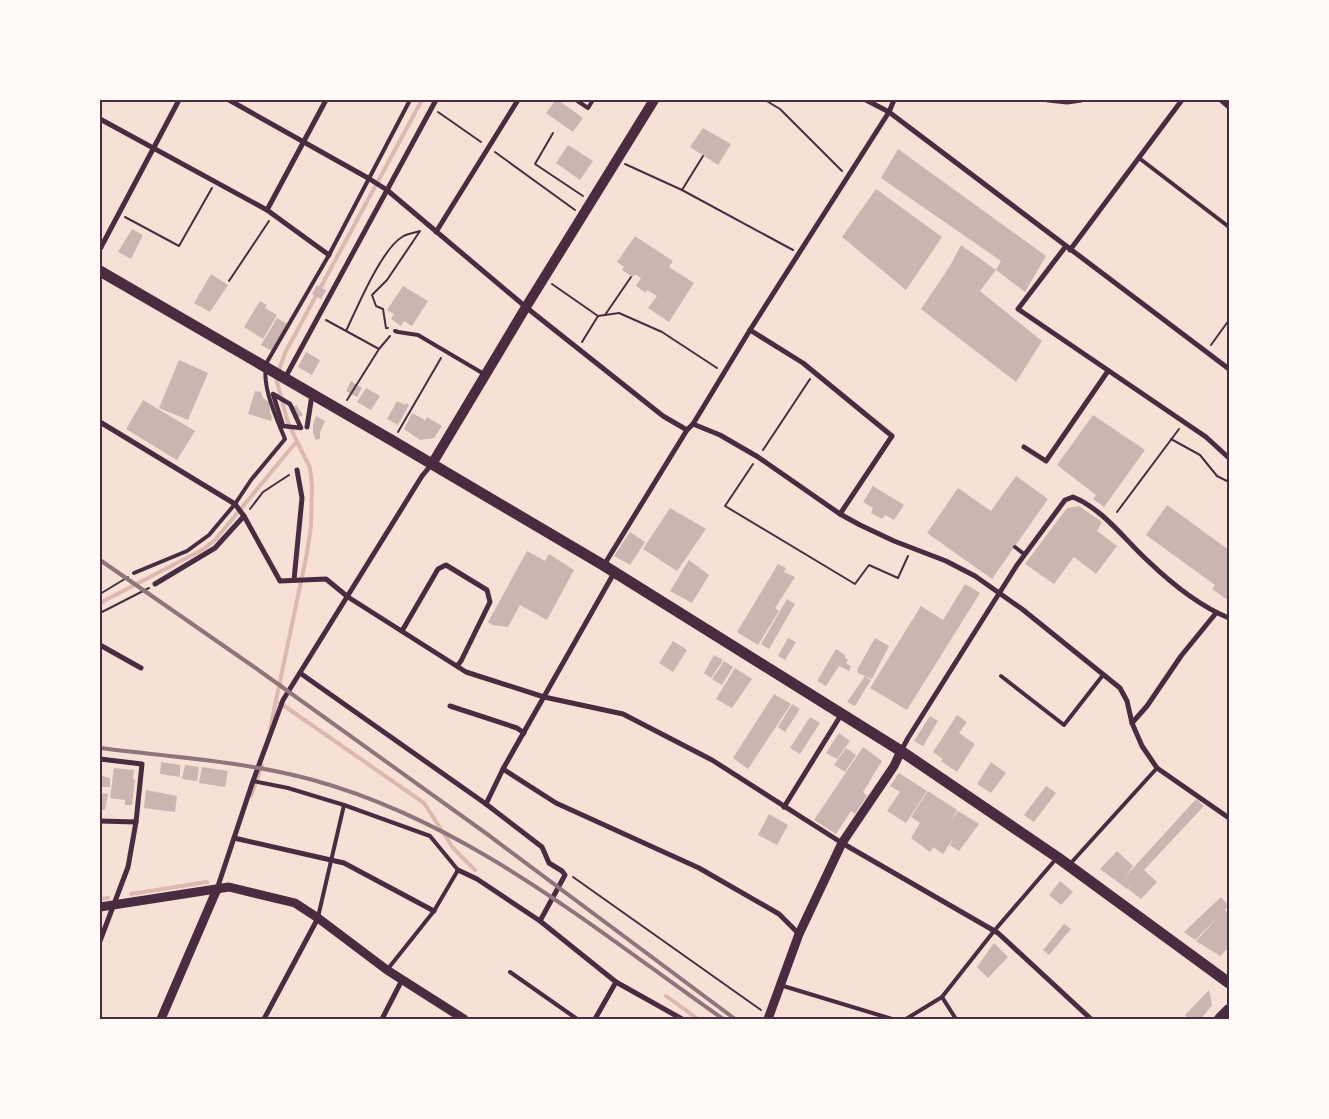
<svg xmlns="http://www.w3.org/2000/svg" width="1329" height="1119" font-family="'Source Serif 4',serif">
  <rect width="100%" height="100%" fill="#f7e1d7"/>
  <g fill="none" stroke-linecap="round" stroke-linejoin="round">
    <g stroke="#dcb8b0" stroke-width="4">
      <polyline points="100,603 202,550 215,540 297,441"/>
      <polyline points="280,703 424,803 453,848 475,870"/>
      <polyline points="270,729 307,553 311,526 312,486 310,468 288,423 276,378 285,353 422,100"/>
      <polyline points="251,796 262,765"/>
      <polyline points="131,894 207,882"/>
      <polyline points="100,899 108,898"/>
      <polyline points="666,996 698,1019"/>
    </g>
  </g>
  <g fill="#ccb4b1">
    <polygon points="556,100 558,100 583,118 573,132 546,113"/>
    <polygon points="703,128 731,144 718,165 690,147"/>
    <polygon points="568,145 593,161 580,180 556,163"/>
    <polygon points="898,149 1046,256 1025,292 996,270 1001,261 881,178"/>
    <polygon points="876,189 942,237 906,290 842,237"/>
    <polygon points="132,229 143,235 131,259 118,252"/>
    <polygon points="635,236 673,261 669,267 694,283 669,322 648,308 657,296 647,290 646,293 636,286 641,278 635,274 633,277 622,270 624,267 617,262"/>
    <polygon points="961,245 996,270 980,291 1042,341 1016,382 921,309 950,266"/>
    <polygon points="211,274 228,285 210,312 194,303"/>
    <polygon points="317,285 326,290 321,299 312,294"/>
    <polygon points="403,286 428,301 412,326 404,321 401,326 391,319 394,314 387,310"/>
    <polygon points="260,301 267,305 265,308 277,315 263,339 244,327"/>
    <polygon points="277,318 287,324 272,351 261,345"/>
    <polygon points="306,352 320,360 312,375 298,367"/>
    <polygon points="179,360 208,373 188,420 159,408"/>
    <polygon points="351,381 362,388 357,397 346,391"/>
    <polygon points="366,388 380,396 371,410 357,402"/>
    <polygon points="255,391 261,392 263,398 269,402 270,412 272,417 271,421 248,414"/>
    <polygon points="143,400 195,431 177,460 126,429"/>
    <polygon points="397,401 405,405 406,403 409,405 398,425 387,419"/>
    <polygon points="296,405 303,415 297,418 292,408"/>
    <polygon points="412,413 425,420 422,426 427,417 442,426 434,438 420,440 404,429"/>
    <polygon points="1093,415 1145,450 1104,507 1093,499 1096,495 1057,465"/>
    <polygon points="316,416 325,421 320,432 320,439 316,440 313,433 313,424"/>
    <polygon points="1016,476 1048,499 992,579 927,533 958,488 991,511"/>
    <polygon points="873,486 904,505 894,520 885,515 882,519 871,513 873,508 863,502"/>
    <polygon points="1167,505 1229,550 1229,601 1212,589 1215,585 1146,535"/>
    <polygon points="1079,506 1102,522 1097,531 1117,546 1096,574 1074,557 1054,584 1025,564 1067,508"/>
    <polygon points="670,508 706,529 677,571 643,549"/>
    <polygon points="630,532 645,542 630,565 614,556"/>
    <polygon points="527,551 545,561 549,554 574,570 547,620 520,605 508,627 492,625 488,622"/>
    <polygon points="689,560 709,575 692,603 670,591"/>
    <polygon points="778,564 786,568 784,572 795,577 775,608 779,611 758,645 737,632"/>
    <polygon points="965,584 980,593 907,710 870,688 921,606 943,620"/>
    <polygon points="787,599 795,604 769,649 761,644"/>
    <polygon points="788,638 796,642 785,660 778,656"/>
    <polygon points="875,638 889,646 872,679 858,673 857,670"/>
    <polygon points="673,641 687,650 673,672 659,663"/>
    <polygon points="836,649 845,655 845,658 848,660 846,663 851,666 849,671 839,666 826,686 817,681"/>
    <polygon points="714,655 723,660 711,678 704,673"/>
    <polygon points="724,661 733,667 722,685 712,679"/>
    <polygon points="735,668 752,679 732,708 716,699"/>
    <polygon points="865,676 871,680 855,706 847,702"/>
    <polygon points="774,694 791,704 748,769 733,758"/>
    <polygon points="792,704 800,709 785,732 778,727"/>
    <polygon points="957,715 967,722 959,733 975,744 957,772 941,761 943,759 933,752"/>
    <polygon points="930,716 938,721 923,746 914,741"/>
    <polygon points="810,717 820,723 800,754 790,748"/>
    <polygon points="839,733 850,741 837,759 826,753"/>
    <polygon points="863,747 882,761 863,792 867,796 855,814 851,811 836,834 814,820"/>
    <polygon points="846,748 856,755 845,772 834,765"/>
    <polygon points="161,762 180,765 180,777 160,774"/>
    <polygon points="991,762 1006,773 991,793 977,784"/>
    <polygon points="185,765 199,767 197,781 182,779"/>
    <polygon points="202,767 228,771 225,787 199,783"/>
    <polygon points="114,768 134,770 133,779 135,780 132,805 125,805 125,800 110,798"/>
    <polygon points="100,771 102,771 102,776 110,778 110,787 100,787"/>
    <polygon points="899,773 927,791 906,823 887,811 900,792 890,786"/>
    <polygon points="1046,786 1056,793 1034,822 1024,815"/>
    <polygon points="146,790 177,796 175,812 144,808"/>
    <polygon points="928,791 957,810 951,820 958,811 979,824 959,851 950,845 954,837 943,854 933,847 930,852 911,838 920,823 911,817"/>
    <polygon points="100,793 108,794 105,810 100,810"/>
    <polygon points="1196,799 1204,806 1144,870 1157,882 1141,899 1128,889 1132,884 1127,889 1100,869 1117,851 1133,866 1125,877"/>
    <polygon points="769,814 788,825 777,845 758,835"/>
    <polygon points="1060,881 1073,892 1061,905 1049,895"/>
    <polygon points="1221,897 1229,906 1225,910 1229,914 1229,947 1220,956 1196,941 1221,914 1195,940 1184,932"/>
    <polygon points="1064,924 1071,929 1049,955 1043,950"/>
    <polygon points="994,943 1008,957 988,978 977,967"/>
    <polygon points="1209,990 1212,1005 1201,1019 1189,1019 1185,1015"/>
  </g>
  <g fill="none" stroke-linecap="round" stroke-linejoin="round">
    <g stroke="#4a2c40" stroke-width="2">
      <polyline points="765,100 780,109 842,171"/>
      <polyline points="438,112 481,142"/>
      <polyline points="553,133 535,164 583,196"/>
      <polyline points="495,152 575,210"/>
      <polyline points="625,164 682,190 793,250"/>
      <polyline points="682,190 703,156"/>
      <polyline points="125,217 179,246 212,188"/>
      <polyline points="229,281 269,221"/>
      <polyline points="552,284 598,316 619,313 662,332 717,368"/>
      <polyline points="605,315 631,277"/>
      <polyline points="326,320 379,349"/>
      <path d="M346,331C357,308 381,250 402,237C407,233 415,233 420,231L387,280L372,295L376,306L383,309L386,328H388"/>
      <polyline points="582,342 598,316"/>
      <polyline points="1211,345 1229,320"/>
      <polyline points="347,400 379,349 390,336"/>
      <polyline points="398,432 441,358"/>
      <polyline points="1171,439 1200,455 1217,476 1229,482"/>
      <polyline points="763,450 810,379"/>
      <polyline points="753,464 725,506 855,584 869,565 898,578 908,556"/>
      <polyline points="250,509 263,492 289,475"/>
      <polyline points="1117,512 1179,429"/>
      <polyline points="100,594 128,577"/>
      <polyline points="100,613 149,588"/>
      <polyline points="573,877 761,1010"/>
    </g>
    <g stroke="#4a2c40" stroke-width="4">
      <polyline points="576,100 588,108 593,100"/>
      <polyline points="1139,158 1229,227"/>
      <polyline points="395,331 398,332 418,335 484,374"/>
      <polyline points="1015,547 1024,554"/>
      <path d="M134,573L187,551L209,535L235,504L251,480L285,439C277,419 260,384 267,362L329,255L410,100"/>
      <polyline points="1001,676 1064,725 1103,675"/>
      <polyline points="253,781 288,788 344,805 430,836 458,870 434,911 387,970"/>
      <polyline points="1070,864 1157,768"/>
      <polyline points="318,917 344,805"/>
      <polyline points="510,972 577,1019"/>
      <polyline points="780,985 892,1019"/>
      <polyline points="942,997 956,1019"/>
      <polyline points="906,1019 942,997 994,931 1056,859"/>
    </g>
    <polygon stroke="#4a2c40" stroke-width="4.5" points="273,394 290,404 301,428 283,426"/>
    <g stroke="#4a2c40" stroke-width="5">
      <polyline points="229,100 368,178 387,190 527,308 663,416 687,430"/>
      <polyline points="866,100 889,112 1229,369"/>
      <polyline points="1048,100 1067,102 1081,100"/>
      <polyline points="1221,100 1229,107"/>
      <polyline points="100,119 267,210 329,255"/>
      <polyline points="267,210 326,100"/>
      <polyline points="436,232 518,100"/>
      <polyline points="1066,246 1018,309 1206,437 1229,458"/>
      <polyline points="100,249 179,100"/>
      <polyline points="1070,250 1182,100"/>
      <polyline points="750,330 803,363 892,436 840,514"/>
      <polyline points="285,378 436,100"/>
      <polyline points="100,422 235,504 244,516 280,581 326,579 348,597 466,672 544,697 623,714 712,760 842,843 998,933 1091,1019"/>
      <polyline points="693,424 720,435 758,457 840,514 860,525 894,541 946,561 975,576 1022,609 1120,688 1127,701 1132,723 1142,746 1157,768 1229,818"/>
      <polyline points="307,427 312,395"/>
      <polyline points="1024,447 1046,461 1108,371"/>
      <polyline points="604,565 687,430 693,424 750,330 889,112 894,100"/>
      <polyline points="294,580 302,498 297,470"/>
      <polyline points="155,584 215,548 244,516"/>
      <polyline points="402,631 438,569 446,565 487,590 490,602 461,661 457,666"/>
      <polyline points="100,645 141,668"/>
      <polyline points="300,673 486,804 542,847 549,863 562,871 565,875 540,921"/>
      <polyline points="450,706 517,728 524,733"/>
      <polyline points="1132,723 1147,706 1181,656 1216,613"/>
      <path d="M901,751L908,738L1017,565L1065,500L1073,497C1103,509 1125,540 1148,561C1172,584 1199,606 1229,618"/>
      <polyline points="100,759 142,764 136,822 128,867 100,941"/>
      <polyline points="503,769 556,803 699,868 779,914 799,934"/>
      <polyline points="486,804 503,769 614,573"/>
      <polyline points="784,807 841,715"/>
      <polyline points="100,821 136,822"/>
      <polyline points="234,838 344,863 434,911"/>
      <polyline points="458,870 477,879 540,921 616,982 682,1019"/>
      <polyline points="217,889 253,781 283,700 422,476 432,464"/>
      <polyline points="264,1019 318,918"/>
      <polyline points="382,1019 402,980"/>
      <polyline points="595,1019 616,982"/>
    </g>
    <g stroke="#4a2c40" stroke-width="9">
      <polyline points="100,907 229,887 295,903 318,918 387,970 464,1019"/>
      <polyline points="161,1019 217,889"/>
      <polyline points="768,1019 799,934 842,843 894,766 901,751"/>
    </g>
    <polyline stroke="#4a2c40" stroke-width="10" points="432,464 526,307 654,100"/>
    <polyline stroke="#4a2c40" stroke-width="11" points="100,271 393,441 603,565 901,751 1057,857 1229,983"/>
    <polyline stroke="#4a2c40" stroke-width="12" points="1220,1019 1229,1010"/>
    <g stroke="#8f747c" stroke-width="4">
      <polyline points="100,560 257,669 487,834 735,1019"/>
      <path d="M100,748C171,757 244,761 313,780C469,823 593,928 723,1019"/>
    </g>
  </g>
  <rect width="1329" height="1119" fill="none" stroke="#fffaf5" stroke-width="202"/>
  <rect x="101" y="101" width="1127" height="917" fill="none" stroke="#4a2c40" stroke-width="2"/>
</svg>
